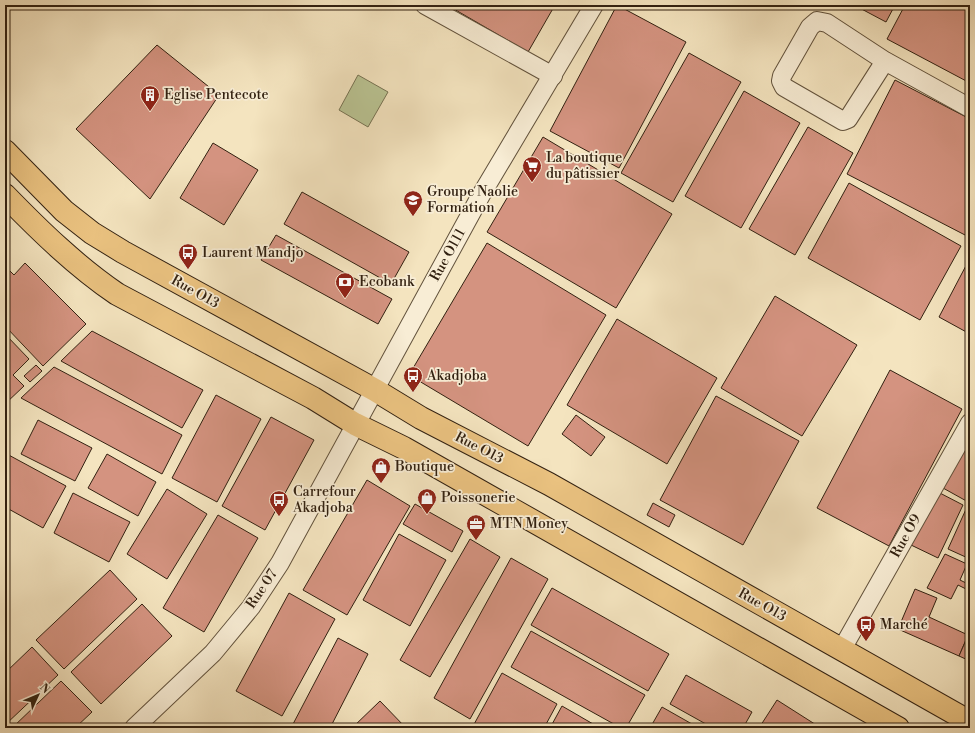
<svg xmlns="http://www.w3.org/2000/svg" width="975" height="733" font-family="'Libre Bodoni',serif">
  <rect width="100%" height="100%" fill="#f4e4bf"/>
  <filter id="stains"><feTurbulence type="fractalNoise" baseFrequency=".005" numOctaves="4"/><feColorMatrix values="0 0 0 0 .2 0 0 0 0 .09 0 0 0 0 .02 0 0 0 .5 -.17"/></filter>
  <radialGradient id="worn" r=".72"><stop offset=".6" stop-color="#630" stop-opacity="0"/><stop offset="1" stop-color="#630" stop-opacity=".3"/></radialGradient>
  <polygon fill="#bac493" stroke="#767252" points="358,75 388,92 368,127 339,110"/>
  <g fill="#d49380" stroke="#322111">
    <polygon points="447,5 555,5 528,52"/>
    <polygon points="617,5 686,42 619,168 550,131"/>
    <polygon points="854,5 895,5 886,22"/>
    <polygon points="905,5 970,5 970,83 887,39"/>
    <polygon points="157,45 219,95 150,199 76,129"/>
    <polygon points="689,53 741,82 673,202 621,173"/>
    <polygon points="895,80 970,119 970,226 965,235 847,174"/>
    <polygon points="744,91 800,123 741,228 685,196"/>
    <polygon points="808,127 853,153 795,255 749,229"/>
    <polygon points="543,137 672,214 616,308 487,232"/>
    <polygon points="213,143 258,170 224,225 180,198"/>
    <polygon points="849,183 961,246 920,320 808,258"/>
    <polygon points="302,192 409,252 391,284 284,224"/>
    <polygon points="276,235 392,299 378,324 261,260"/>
    <polygon points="487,243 606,315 528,446 409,375"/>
    <polygon points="970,258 970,334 939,317"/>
    <polygon points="25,263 86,324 43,366 5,326 5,266 14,275"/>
    <polygon points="775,296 857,345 802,436 721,388"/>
    <polygon points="617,319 717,378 667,464 567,405"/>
    <polygon points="92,331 203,390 182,428 61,361"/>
    <polygon points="5,334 29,359 13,375 24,386 5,404"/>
    <polygon points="36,365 42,371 30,382 24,376"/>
    <polygon points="54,367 182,435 162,474 21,398"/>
    <polygon points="890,370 962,409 889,546 817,508"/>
    <polygon points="216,395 261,419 217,502 172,478"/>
    <polygon points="716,396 799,441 743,545 660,500"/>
    <polygon points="576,415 605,437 591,456 562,434"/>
    <polygon points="271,417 314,440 265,530 222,506"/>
    <polygon points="38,420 92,448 75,481 21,454"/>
    <polygon points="970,437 970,503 943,488"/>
    <polygon points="5,453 66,486 43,528 5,507"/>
    <polygon points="107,454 156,482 138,516 88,488"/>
    <polygon points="367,480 410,506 347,615 303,590"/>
    <polygon points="167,489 207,514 167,579 127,554"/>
    <polygon points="936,491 963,505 938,558 911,545"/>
    <polygon points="73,493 130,522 109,562 54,533"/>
    <polygon points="653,503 675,515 669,527 647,515"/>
    <polygon points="415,504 463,531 452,552 403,524"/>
    <polygon points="967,507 970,508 970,559 948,549"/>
    <polygon points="218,515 258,538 204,632 163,608"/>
    <polygon points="399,534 446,560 410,626 363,600"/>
    <polygon points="470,539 500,557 430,677 400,660"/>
    <polygon points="945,554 967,564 960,580 970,585 970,591 958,585 951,599 927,588"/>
    <polygon points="511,558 548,579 470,719 434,698"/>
    <polygon points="110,570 137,599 64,669 36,640"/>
    <polygon points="552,588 669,654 648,691 531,625"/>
    <polygon points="915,589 937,598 929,617 968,635 959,656 898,629"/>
    <polygon points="289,593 335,619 282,716 236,691"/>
    <polygon points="142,604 172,636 101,704 71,672"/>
    <polygon points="531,631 645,695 626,728 621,728 511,667"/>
    <polygon points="970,631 970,661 959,656"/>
    <polygon points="338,638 368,654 330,728 297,728 292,726"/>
    <polygon points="32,647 58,675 5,725 5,673"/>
    <polygon points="502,673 557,704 544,728 472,728"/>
    <polygon points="686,675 752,712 743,728 713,728 670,704"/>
    <polygon points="61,681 92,712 75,728 12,728"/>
    <polygon points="777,700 821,728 759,728"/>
    <polygon points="380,701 406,728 352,728"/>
    <polygon points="562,706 600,728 550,728"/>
    <polygon points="662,707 699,728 650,728"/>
  </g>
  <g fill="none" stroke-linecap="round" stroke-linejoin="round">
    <g stroke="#62523c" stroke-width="20">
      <g id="minor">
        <polyline points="425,5 553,76"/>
        <polyline points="885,61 848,119 843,121 784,87 781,81 782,76 810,27 817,21 827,23 885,61 970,108"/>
        <polyline points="842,649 970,423"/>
        <polyline points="134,728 213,653 251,607 280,563 481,195 594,5"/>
      </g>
    </g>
    <g stroke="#322111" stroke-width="24">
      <g id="major">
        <polyline points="5,151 64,211 92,233 123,252 375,390 421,418 549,484 970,722"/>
        <path d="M5,195C40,231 76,266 117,294L313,398L355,424L404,448L898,728"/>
      </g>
    </g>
    <use href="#minor" stroke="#f8edd5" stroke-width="18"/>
    <use href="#major" stroke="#eac280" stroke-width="22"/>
  </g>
  <defs>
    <g id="building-pin" transform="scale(1)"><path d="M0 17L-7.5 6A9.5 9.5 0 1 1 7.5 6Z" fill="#8f2418" stroke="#f8edd5"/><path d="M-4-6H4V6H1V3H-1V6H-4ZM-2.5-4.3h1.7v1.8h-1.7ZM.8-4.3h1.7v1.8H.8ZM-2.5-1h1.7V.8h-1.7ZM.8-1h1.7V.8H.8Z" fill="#fff"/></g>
    <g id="supermarket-pin" transform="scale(1)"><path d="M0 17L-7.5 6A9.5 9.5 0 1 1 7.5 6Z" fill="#8f2418" stroke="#f8edd5"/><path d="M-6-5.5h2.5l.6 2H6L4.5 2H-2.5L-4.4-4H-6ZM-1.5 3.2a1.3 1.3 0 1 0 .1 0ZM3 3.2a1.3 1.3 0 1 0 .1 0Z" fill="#fff"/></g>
    <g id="school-pin" transform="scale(1)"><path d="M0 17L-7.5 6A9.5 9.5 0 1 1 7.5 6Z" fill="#8f2418" stroke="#f8edd5"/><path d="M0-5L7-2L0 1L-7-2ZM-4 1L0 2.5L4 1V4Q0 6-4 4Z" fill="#fff"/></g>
    <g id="bus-pin" transform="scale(1)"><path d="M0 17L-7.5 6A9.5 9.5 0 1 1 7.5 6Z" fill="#8f2418" stroke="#f8edd5"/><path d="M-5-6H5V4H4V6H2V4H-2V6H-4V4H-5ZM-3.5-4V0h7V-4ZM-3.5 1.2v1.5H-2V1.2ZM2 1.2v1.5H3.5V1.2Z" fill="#fff"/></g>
    <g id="bank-pin" transform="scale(1)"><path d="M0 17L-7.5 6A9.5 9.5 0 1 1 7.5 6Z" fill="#8f2418" stroke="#f8edd5"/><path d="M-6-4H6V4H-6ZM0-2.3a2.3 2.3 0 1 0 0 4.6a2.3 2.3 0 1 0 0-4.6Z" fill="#fff"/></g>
    <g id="shop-pin" transform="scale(1)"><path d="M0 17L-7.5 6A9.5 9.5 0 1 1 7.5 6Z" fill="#8f2418" stroke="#f8edd5"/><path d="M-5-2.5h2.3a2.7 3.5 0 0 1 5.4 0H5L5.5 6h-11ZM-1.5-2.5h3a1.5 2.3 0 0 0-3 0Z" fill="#fff"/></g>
    <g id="office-pin" transform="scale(1)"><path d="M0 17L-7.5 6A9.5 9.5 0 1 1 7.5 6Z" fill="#8f2418" stroke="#f8edd5"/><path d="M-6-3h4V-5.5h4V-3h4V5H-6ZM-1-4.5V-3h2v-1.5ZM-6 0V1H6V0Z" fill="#fff"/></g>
  </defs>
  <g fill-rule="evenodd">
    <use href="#building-pin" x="150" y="95"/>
    <use href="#supermarket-pin" x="532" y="166"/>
    <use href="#school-pin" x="413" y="200"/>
    <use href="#bus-pin" x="188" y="253"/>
    <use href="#bank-pin" x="345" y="282"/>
    <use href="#bus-pin" x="413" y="376"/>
    <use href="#shop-pin" x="381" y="467"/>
    <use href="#shop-pin" x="427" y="498"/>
    <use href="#bus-pin" x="279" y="500"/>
    <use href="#office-pin" x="476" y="524"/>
    <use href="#bus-pin" x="866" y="625"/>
  </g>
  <g text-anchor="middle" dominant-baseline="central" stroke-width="3.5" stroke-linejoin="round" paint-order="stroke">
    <g font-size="14" fill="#322111" stroke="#f8edd5" text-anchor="start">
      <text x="164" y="95">Eglise Pentecote</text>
      <text x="546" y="158">La boutique<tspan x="546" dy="16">du pâtissier</tspan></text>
      <text x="427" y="192">Groupe Naolie<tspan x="427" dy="16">Formation</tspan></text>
      <text x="202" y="253">Laurent Mandjo</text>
      <text x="359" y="282">Ecobank</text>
      <text x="427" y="376">Akadjoba</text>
      <text x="395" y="467">Boutique</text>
      <text x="293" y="492">Carrefour<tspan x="293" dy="16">Akadjoba</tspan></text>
      <text x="441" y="498">Poissonerie</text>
      <text x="490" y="524">MTN Money</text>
      <text x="880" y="625">Marché</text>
    </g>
    <g font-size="14" fill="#322111" stroke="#f8edd5">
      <text transform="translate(448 255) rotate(-61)">Rue O111</text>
      <text transform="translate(195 292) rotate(29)">Rue O13</text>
      <text transform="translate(479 448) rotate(27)">Rue O13</text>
      <text transform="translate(906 536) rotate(-61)">Rue O9</text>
      <text transform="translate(262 589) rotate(-56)">Rue 07</text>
      <text transform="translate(762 605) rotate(29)">Rue O13</text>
    </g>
  </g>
  <rect width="975" height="733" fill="none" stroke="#f4e4bf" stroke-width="20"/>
  <rect x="6" y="6" width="963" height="721" fill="none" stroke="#322111" stroke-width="2"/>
  <rect x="10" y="10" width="955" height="713" fill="none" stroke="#322111"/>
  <g transform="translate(38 695) rotate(46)" stroke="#f8edd5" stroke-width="3" paint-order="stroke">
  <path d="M0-3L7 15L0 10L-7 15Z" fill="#322111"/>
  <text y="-6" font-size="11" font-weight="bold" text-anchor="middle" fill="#322111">N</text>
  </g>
  <rect width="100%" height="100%" filter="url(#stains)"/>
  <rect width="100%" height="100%" fill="url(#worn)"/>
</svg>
